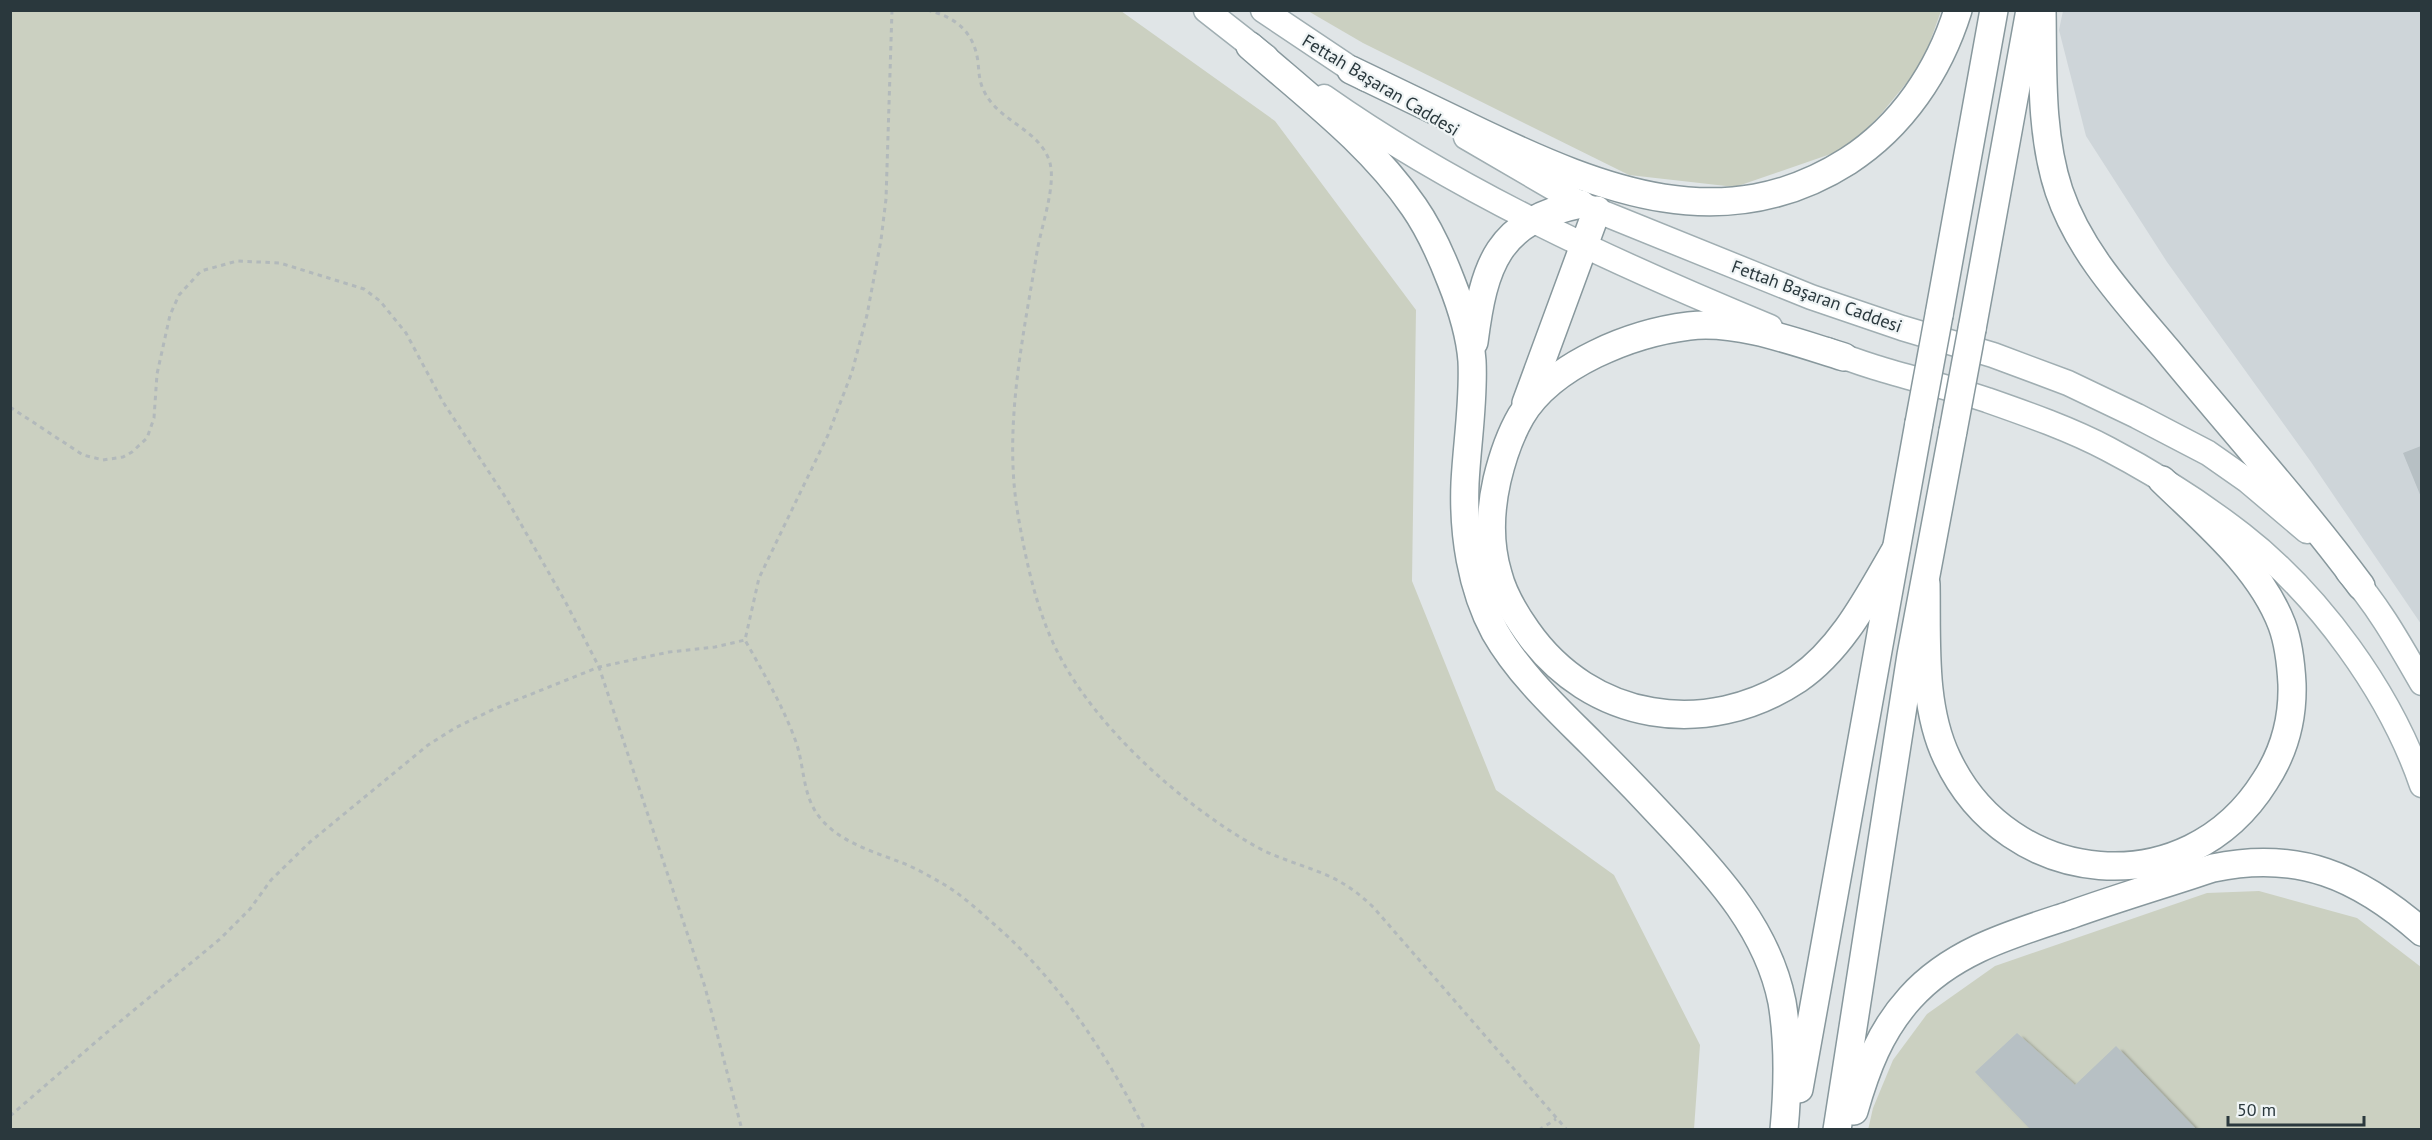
<svg xmlns="http://www.w3.org/2000/svg" width="2432" height="1140" font-family="'PT Sans',sans-serif">
  <defs>
    <filter id="shadow"><feDropShadow dx="6" dy="4" stdDeviation="1.5" flood-color="#0004"/></filter>
  </defs>
  <rect width="100%" height="100%" fill="#e0e5e7"/>
  <polygon fill="#ced5d9" points="2063,11 2421,11 2421,624 2311,462 2167,262 2086,136 2059,30"/>
  <g fill="#cbd0c1">
    <polygon points="10,11 1121,11 1275,121 1416,310 1412,581 1496,790 1614,875 1700,1045 1694,1129 11,1129"/>
    <polygon points="1308,11 1941,11 1922,64 1881,114 1848,148 1735,187 1629,175 1363,43"/>
    <polygon points="2259,891 2357,918 2421,967 2421,1129 1868,1130 1873,1108 1893,1060 1927,1014 1995,966 2207,893"/>
  </g>
  <g fill="#b7c0c4" filter="url(#shadow)">
    <polygon points="2421,446 2421,497 2403,453"/>
    <polygon points="2017,1033 2075,1085 2116,1046 2197,1130 2031,1130 1975,1072"/>
  </g>
  <g fill="none" stroke-linecap="round" stroke-linejoin="round">
    <g stroke="#a0aeb2" stroke-width="27">
      <g id="primary">
        <polyline points="1206,10 1266,57"/>
        <polyline points="1263,10 1366,79"/>
        <path d="M1324,97C1459,192 1617,264 1770,327"/>
        <polyline points="1466,137 1581,204 1811,297 1902,328 1993,355 2068,383 2137,416 2208,453 2248,481 2307,531"/>
        <path d="M1827,350C1879,372 1934,382 1987,400C2027,414 2070,429 2108,449C2154,473 2201,503 2242,535C2319,595 2390,692 2422,785"/>
        <path d="M2348,572C2378,605 2400,645 2422,683"/>
      </g>
    </g>
    <g stroke="#88989d" stroke-width="30">
      <g id="highway">
        <path d="M2042,10C2043,69 2040,134 2059,191C2080,253 2126,301 2168,351C2232,429 2300,504 2361,586"/>
        <path d="M1250,46C1307,96 1371,144 1414,207C1430,230 1441,255 1451,281C1461,306 1470,334 1472,361C1474,401 1467,443 1465,483C1463,533 1471,588 1495,632C1519,674 1557,709 1591,743C1618,770 1645,798 1671,826C1719,877 1768,931 1782,1002C1789,1044 1788,1087 1784,1130"/>
        <path d="M1351,70C1395,91 1438,112 1482,133C1602,190 1724,240 1848,161C1902,126 1939,71 1958,10"/>
        <polyline points="1939,315 1994,10"/>
        <polyline points="1972,329 2030,10"/>
        <path d="M1474,342C1484,265 1497,221 1581,204"/>
        <path d="M1844,357C1798,343 1738,320 1689,326C1632,333 1552,364 1521,416C1510,435 1502,459 1497,480C1490,511 1489,544 1498,574C1503,594 1515,614 1527,631C1590,721 1706,740 1798,679C1843,648 1869,595 1896,549"/>
        <polyline points="1526,403 1597,210"/>
        <path d="M1926,584C1927,640 1922,706 1947,758C2008,889 2187,906 2265,781C2284,752 2293,719 2292,684C2291,665 2289,644 2282,625C2260,567 2205,522 2162,480"/>
        <polyline points="1799,1089 1919,423"/>
        <path d="M1854,1111C1866,1069 1880,1031 1910,998C1952,951 2012,934 2070,915C2117,898 2165,884 2213,868C2298,850 2358,876 2422,932"/>
        <polyline points="1837,1130 1911,655 1953,431"/>
      </g>
    </g>
    <g stroke="#b2b9bb" stroke-width="3" stroke-dasharray="4.5 4.5" stroke-linecap="butt">
      <path d="M892,10L886,199L881,240L867,315L852,372L828,435L759,578L745,640C764,674 783,706 796,742C805,768 802,797 821,819C840,842 874,852 900,862C916,868 931,877 945,885C963,896 979,911 995,925C1060,982 1106,1053 1145,1130"/>
      <path d="M927,10C955,17 974,31 978,62C979,72 979,80 983,89C997,122 1040,128 1050,163C1056,187 1041,227 1037,252C1023,338 1003,428 1018,515C1026,561 1036,609 1057,651C1095,727 1181,804 1255,846C1280,860 1308,866 1333,878C1349,886 1362,896 1374,908L1567,1130"/>
      <polyline points="10,407 83,455 103,460 123,457 132,452 147,438 154,418 157,374 170,315 179,295 201,271 237,261 280,263 364,289 380,301 406,333 443,402 506,498 565,601 599,667 705,987 742,1130"/>
      <polyline points="10,1116 105,1034 220,939 250,909 271,880 310,842 428,745 455,728 494,709 599,667 669,652 715,647 745,640"/>
      <polyline points="1539,1130 1556,1119"/>
    </g>
    <use href="#primary" stroke="#fff" stroke-width="24"/>
    <use href="#highway" stroke="#fff" stroke-width="27"/>
    <g stroke="#88989d" stroke-width="30" stroke-linecap="butt">
      <g id="highway-bridge">
        <polyline points="1919,423 1939,315"/>
        <polyline points="1953,431 1972,329"/>
      </g>
    </g>
    <use href="#highway-bridge" stroke="#fff" stroke-width="27"/>
  </g>
  <g text-anchor="middle" dominant-baseline="central" stroke-width="4.5" stroke-linejoin="round" paint-order="stroke">
    <g font-size="18" fill="#2a383d" stroke="#eff4f5">
      <text transform="translate(1381 85) rotate(31)">Fettah Başaran Caddesi</text>
      <text transform="translate(1817 296) rotate(20)">Fettah Başaran Caddesi</text>
    </g>
  </g>
  <rect width="2432" height="1140" fill="none" stroke="#2a383d" stroke-width="24"/>
  <path d="M2228 1116v9h136v-9" fill="none" stroke="#2a383d" stroke-width="3"/>
  <text x="2237" y="1116" font-size="18" fill="#2a383d" stroke="#eff4f5" stroke-width="4.5" paint-order="stroke">50 m</text>
</svg>
